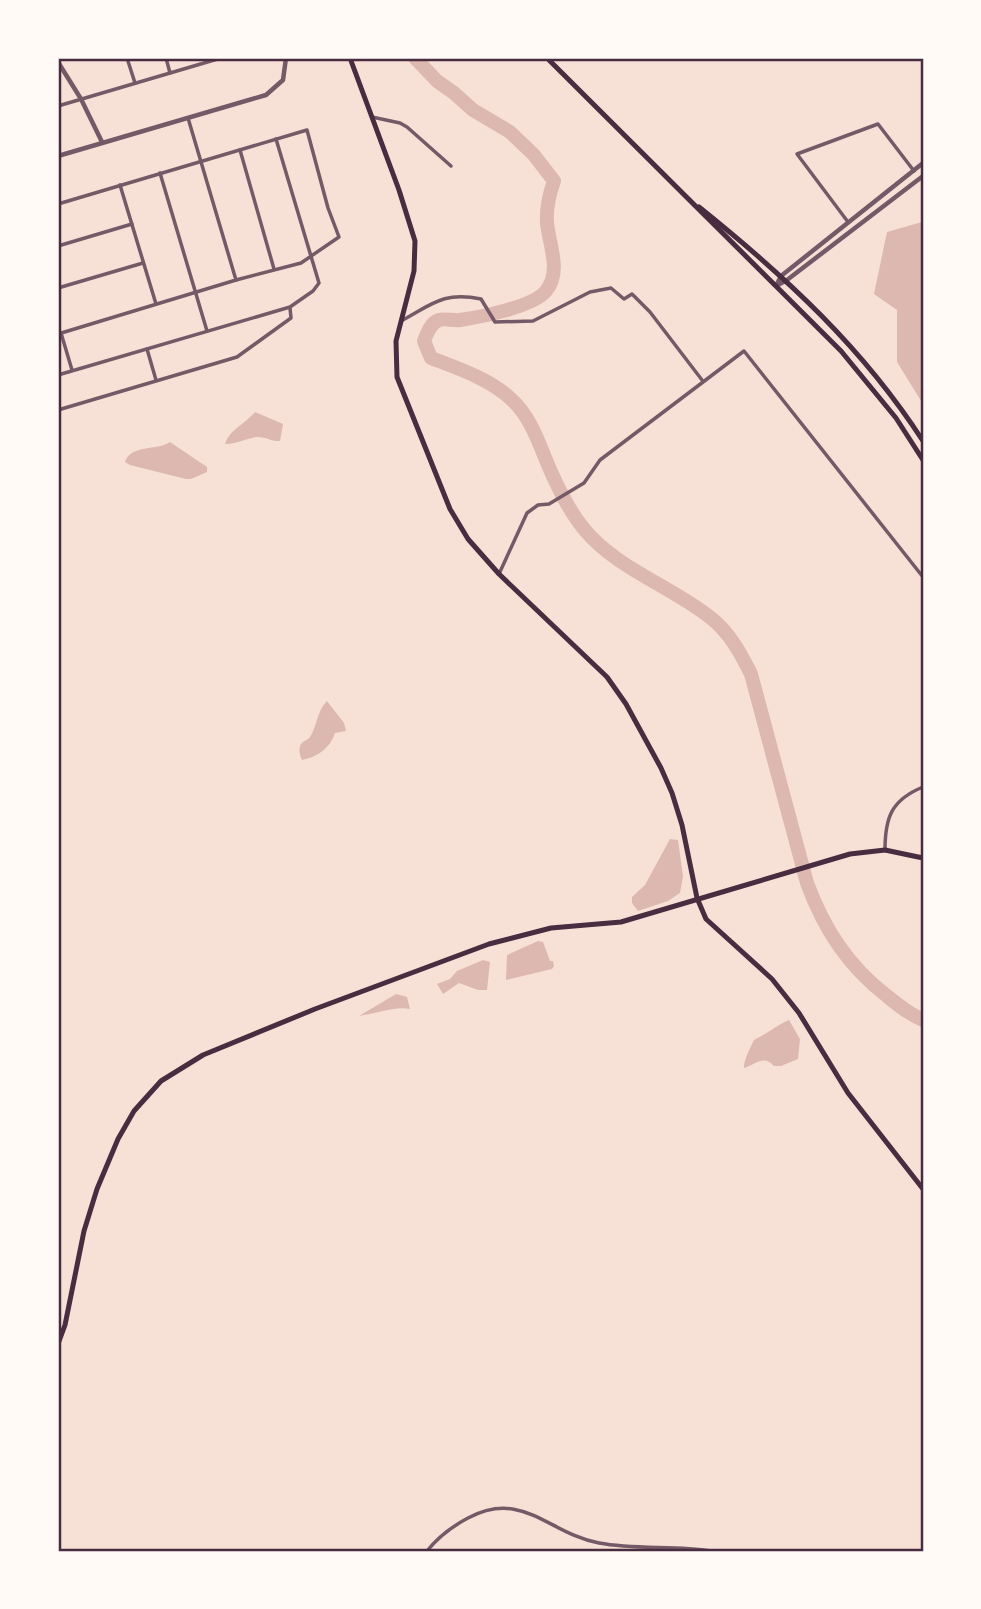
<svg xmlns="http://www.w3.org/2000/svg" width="981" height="1609" font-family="Signika,sans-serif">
  <rect width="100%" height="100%" fill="#f7e1d7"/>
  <g fill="#dcb8b0">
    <polygon points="922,222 923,223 923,404 897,362 897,310 874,294 887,232"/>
    <path d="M255,412L283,424L280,441C272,442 265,436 256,437C245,439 237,444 225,444C230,429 245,424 255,412Z"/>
    <path d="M170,442L207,467V472L191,479H186L130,465L125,462C131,444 157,451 170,442Z"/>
    <path d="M327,701L344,723L346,731L335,733C330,748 318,757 302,760C300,756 298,749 301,744C303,741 308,740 310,737C317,726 317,711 327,701Z"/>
    <polygon points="670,839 678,840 683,876 680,893 668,901 638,911 632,903 632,897 645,885"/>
    <polygon points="538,941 543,942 550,961 553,961 554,966 552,969 506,980 507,955"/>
    <polygon points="483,960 490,962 487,990 478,990 459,983 443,994 437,984 450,979 457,971"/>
    <path d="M396,994L407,997L410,1009C395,1006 375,1014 359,1016Z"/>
    <path d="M789,1020L800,1039L798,1059L781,1066H774C764,1054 755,1065 744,1068C743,1062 751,1046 754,1040C767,1034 777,1025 789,1020Z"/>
  </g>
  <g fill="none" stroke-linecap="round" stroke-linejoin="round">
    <path stroke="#dcb8b0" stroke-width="14" d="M415,58L437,81L454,93L473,110L510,132L534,155L554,181C549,195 546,208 547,223C549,245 562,271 546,291C533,307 480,317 460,320C454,321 445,318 439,320C430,323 427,334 424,341L431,358C457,368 490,379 511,399C533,419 540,448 552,474C561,494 570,512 584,529C617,569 671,586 711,618C730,633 741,654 751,674L807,883C824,929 848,966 887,996C899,1006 909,1014 923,1020"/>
    <g stroke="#755966" stroke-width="3.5">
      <polyline points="127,58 135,83"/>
      <polyline points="166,58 170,73"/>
      <polyline points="58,106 221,58"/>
      <polyline points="372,117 400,123 407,127 451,166"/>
      <polyline points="240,150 274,269"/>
      <polyline points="160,173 207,331"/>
      <polyline points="120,185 156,304"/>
      <polyline points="58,204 307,130 328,208 339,237 301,263 236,280"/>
      <polyline points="848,222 797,154 878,124 914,171"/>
      <polyline points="58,246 132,224"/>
      <polyline points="58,288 143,263"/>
      <path d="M401,321C432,304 444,291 481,299L495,322L533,321L590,292L611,288L624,299L632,294L650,312L702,380"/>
      <polyline points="61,333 72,370"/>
      <polyline points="58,334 236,280 188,118"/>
      <polyline points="147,349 156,380"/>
      <polyline points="58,375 290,307 313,291 319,283 276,139"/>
      <polyline points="58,410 237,357 291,318 290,308"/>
      <polyline points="499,574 527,513 538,505 549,504 584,483 600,460 744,351 923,577"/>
      <path d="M885,850C885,818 891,800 923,787"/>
      <path d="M427,1551C439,1536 451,1527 468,1518C523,1489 547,1533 599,1543C636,1550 675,1545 712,1551"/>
    </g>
    <g stroke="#755966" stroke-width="4.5">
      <polyline points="58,62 81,99 102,142"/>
      <polyline points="58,156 266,95 283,80 286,58"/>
      <polyline points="776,286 781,276 923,163"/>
      <polyline points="776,286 787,280 923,176"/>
    </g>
    <g stroke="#4a2c40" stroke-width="5">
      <polyline points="350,58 399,190 415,241 414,271 396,341 397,377 450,509 468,539 499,574 607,677 626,704 661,768 672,793 682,825 697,898 706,919 772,979 799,1013 848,1093 923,1189"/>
      <polyline points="547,58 841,351 896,418 923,460"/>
      <path d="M699,207C785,276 863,348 923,441"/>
      <polyline points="58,1344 65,1325 84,1231 97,1189 118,1139 134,1111 161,1081 203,1055 315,1009 489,944 551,928 621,922 850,854 885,850 923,858"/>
    </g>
  </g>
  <rect width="981" height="1609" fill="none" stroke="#fffaf5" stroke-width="119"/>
  <rect x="60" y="60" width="862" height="1490" fill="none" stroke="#4a2c40" stroke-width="2.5"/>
</svg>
